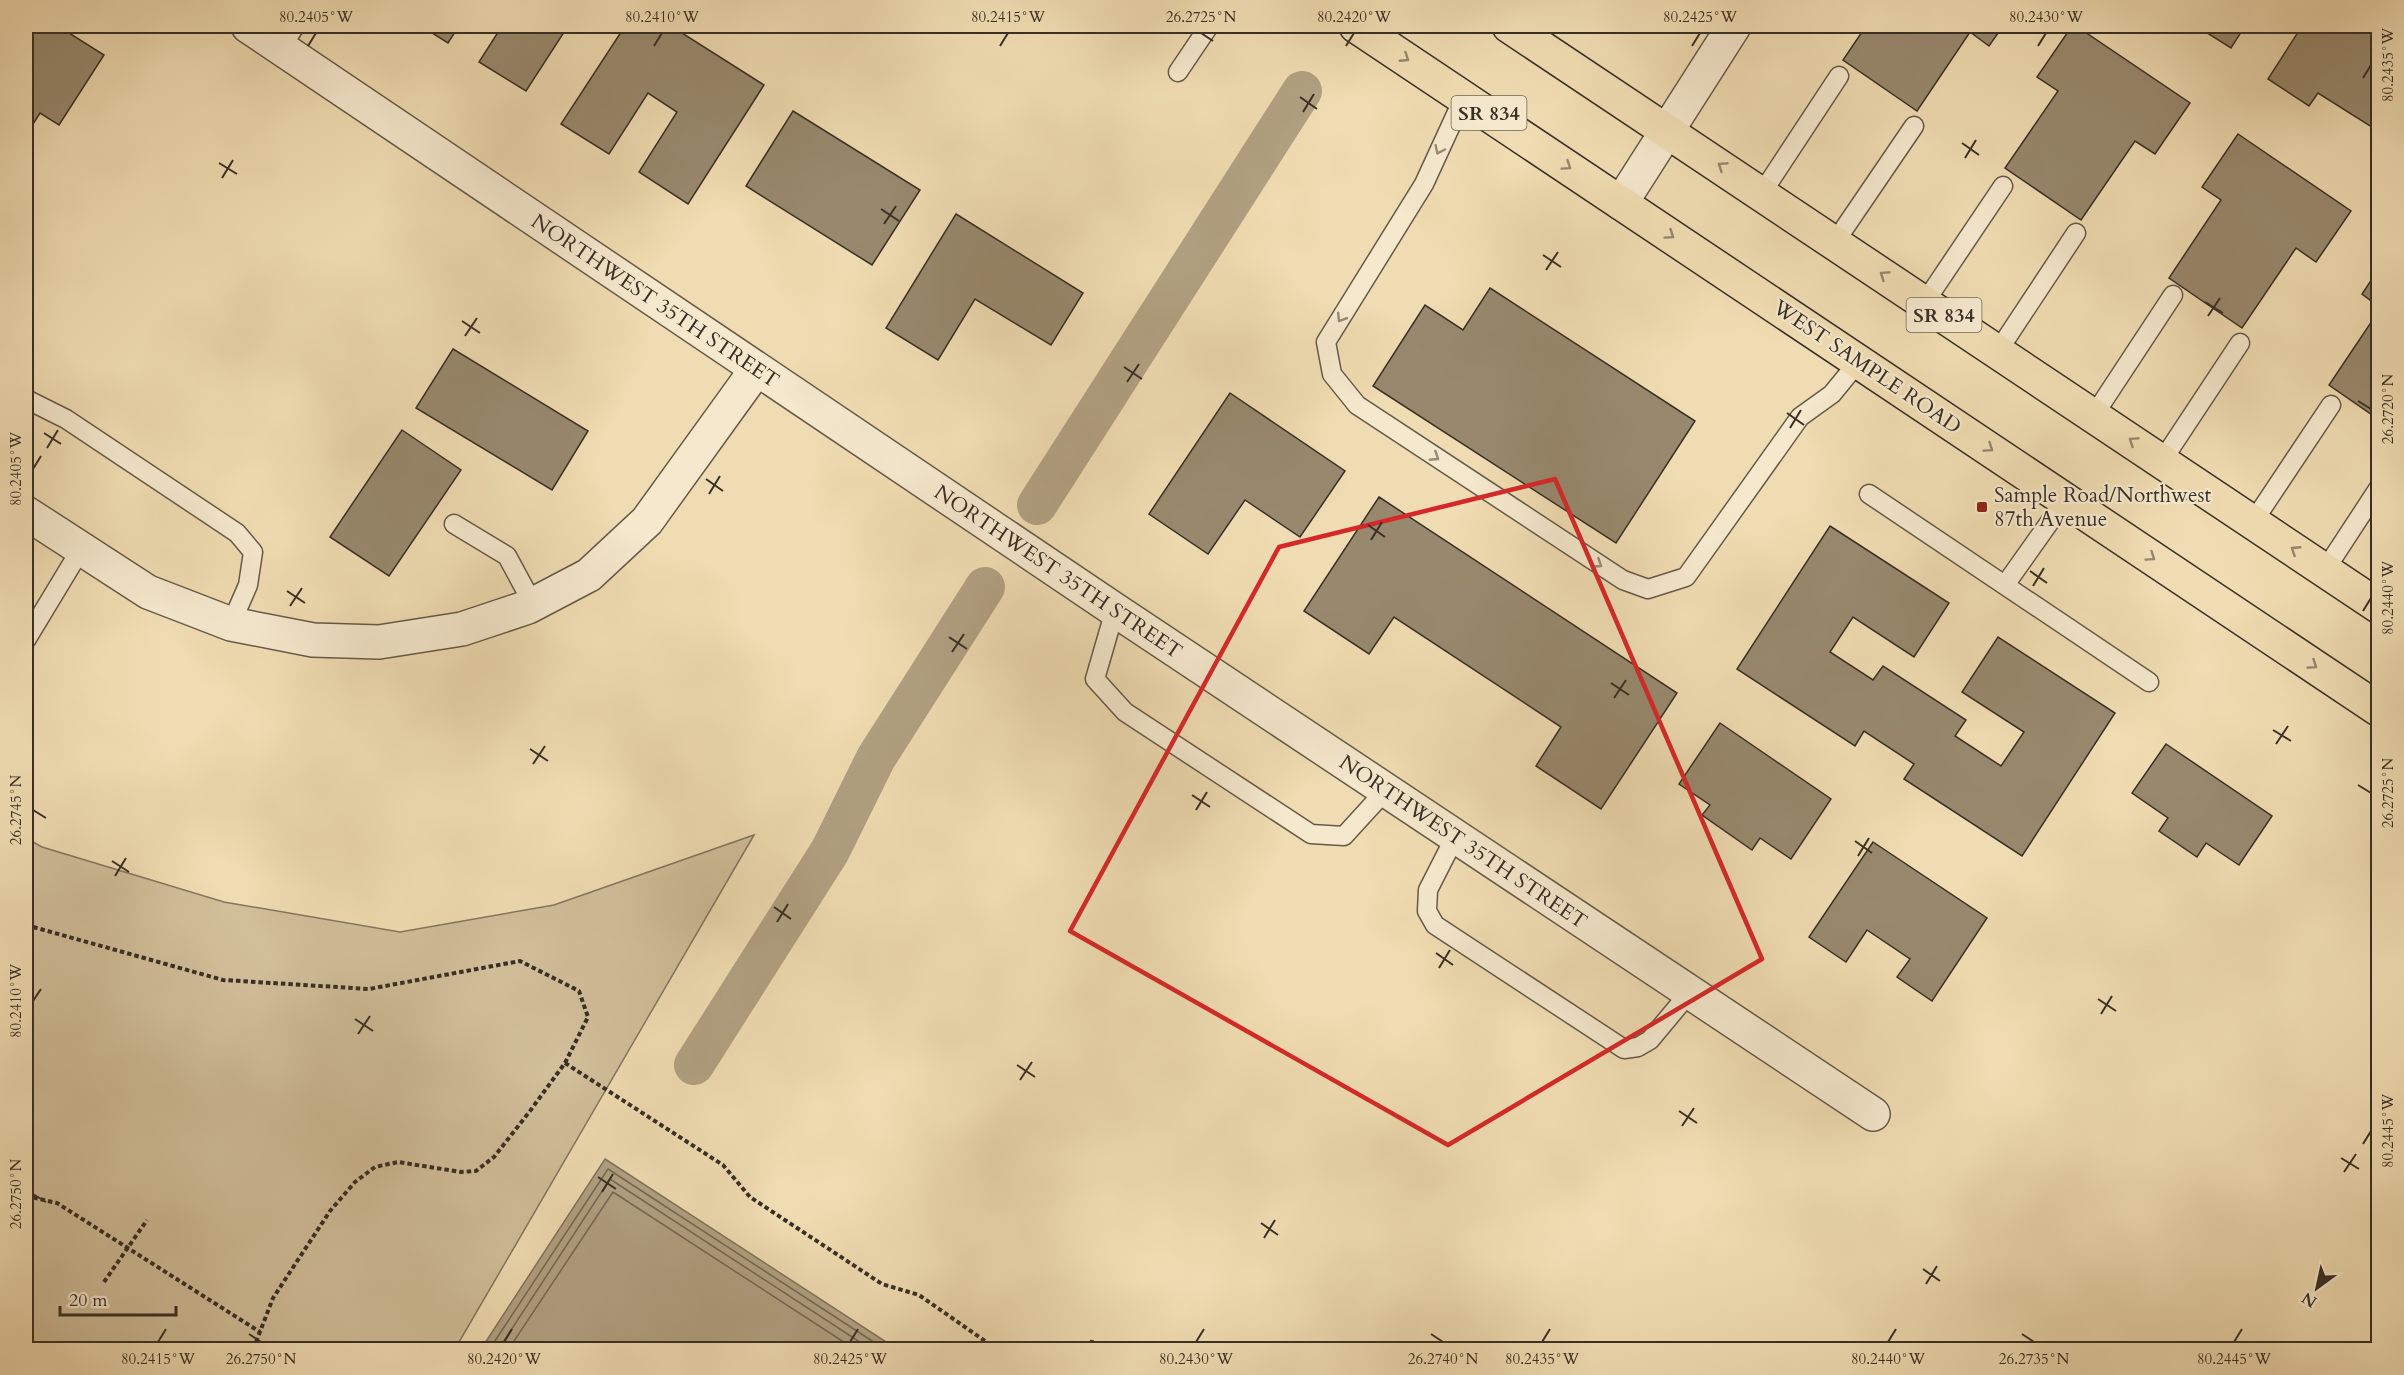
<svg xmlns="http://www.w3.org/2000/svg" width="2404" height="1375" font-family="Cardo,serif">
  <rect width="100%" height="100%" fill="#f0dcb2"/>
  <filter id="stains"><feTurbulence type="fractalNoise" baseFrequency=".00333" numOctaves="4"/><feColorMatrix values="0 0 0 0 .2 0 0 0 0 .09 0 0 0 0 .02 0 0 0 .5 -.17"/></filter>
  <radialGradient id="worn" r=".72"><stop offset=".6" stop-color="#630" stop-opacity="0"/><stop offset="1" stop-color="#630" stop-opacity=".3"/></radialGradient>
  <polygon fill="#d1bf9a" stroke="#847760" stroke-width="1.5" points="754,835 455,1349 26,1349 26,838 42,847 224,902 400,932 554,905"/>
  <polygon fill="#b1a182" stroke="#81735d" stroke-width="1.5" points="605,1159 897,1349 481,1349"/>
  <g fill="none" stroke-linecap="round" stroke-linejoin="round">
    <g stroke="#746854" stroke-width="1.5">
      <polyline points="489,1350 608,1169 886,1350"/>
      <polyline points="498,1350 610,1179 872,1350"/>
      <polyline points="508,1350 613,1192 856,1350"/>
    </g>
    <g stroke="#b1a182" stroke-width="40">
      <polyline points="1037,505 1302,91"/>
      <polyline points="694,1065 830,851 876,758 985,587"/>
    </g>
  </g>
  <g fill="#98896e" stroke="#382f25" stroke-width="1.5">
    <polygon points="28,26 58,26 104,55 59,125 40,113 26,135 26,30"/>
    <polygon points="421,26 459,26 448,43"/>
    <polygon points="502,26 568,26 526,91 479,62"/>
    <polygon points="625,26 671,26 764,85 688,204 639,172 677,112 648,93 609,154 561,124"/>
    <polygon points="1866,26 2003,26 1989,46 1970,32 1917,111 1843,60"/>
    <polygon points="2072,26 2076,26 2190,103 2155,154 2135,141 2081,220 2005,168 2058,91 2037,77"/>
    <polygon points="2196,26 2245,26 2231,48"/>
    <polygon points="2302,26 2359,26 2378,38 2378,131 2318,93 2309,106 2268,79"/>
    <polygon points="793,111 920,190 872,265 746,186"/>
    <polygon points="2238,134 2351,211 2316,262 2296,248 2242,328 2169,278 2221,200 2202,187"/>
    <polygon points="956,214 1083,293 1051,345 975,299 938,360 886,328"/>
    <polygon points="2378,270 2378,306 2362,294"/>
    <polygon points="1490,288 1695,421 1616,543 1373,386 1425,305 1463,330"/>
    <polygon points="2378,312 2378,419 2329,385"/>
    <polygon points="453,349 588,431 552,490 416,408"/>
    <polygon points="1230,393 1345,471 1300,537 1245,500 1208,554 1149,514"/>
    <polygon points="402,430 461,470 389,576 330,537"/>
    <polygon points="1379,497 1677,693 1601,809 1536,766 1561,727 1394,617 1369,654 1304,611"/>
    <polygon points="1830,526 1949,603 1914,657 1853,617 1830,652 1873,680 1883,666 1966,720 1955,736 2001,766 2024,732 1962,692 1998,637 2115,713 2022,856 1904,779 1914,764 1864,731 1855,746 1737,669"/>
    <polygon points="1720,723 1831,799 1791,859 1760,838 1752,850 1702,815 1710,805 1679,784"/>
    <polygon points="2166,744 2272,816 2239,865 2206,843 2197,857 2159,831 2168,818 2132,793"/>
    <polygon points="1873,842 1987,918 1932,1001 1897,977 1910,959 1867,930 1846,962 1809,937"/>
  </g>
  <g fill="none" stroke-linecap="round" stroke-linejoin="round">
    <g stroke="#665a48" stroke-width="21">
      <g id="service">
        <polyline points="281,48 295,26"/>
        <polyline points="1178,72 1209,26"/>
        <polyline points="1464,97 1424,184 1326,342 1332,374 1357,405 1623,580 1648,589 1686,577 1800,417 1832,394 1859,361"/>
        <polyline points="1762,193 1839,76"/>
        <polyline points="1835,242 1914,126"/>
        <polyline points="1925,302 2003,186"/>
        <polyline points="1998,351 2076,233"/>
        <polyline points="26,399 66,419 237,533 253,552 248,585 231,624"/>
        <polyline points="2094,415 2173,295"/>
        <polyline points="2162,461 2240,343"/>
        <polyline points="1869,494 2149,682"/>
        <polyline points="2253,522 2331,405"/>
        <polyline points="454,524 507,556 533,604"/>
        <polyline points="2325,570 2378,489"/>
        <polyline points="2005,585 2066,499"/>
        <polyline points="1115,610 1095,679 1125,712 1311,834 1344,836 1386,790"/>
        <polyline points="26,640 81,549"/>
        <polyline points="1455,837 1428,890 1427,911 1435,925 1624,1049 1638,1047 1650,1040 1690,992"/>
      </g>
    </g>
    <g stroke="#665a48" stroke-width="36">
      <g id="minor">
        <polyline points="248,26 1115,610 1873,1114"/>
        <polyline points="1621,203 1734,26"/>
        <polyline points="26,513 148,592 231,624 313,640 379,642 462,629 528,607 589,575 647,521 756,370"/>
      </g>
    </g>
    <g stroke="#382f25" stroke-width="36">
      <g id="primary">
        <polyline points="1356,26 2378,709"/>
        <polyline points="1509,26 2378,606"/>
      </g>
    </g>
    <g stroke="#382f25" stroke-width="4" stroke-dasharray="4.5 3" stroke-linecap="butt">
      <polyline points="26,925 223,980 369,989 520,961 579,991 588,1017 565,1063 530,1111 494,1157 476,1171 461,1172 398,1162 375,1167 355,1182 330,1211 273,1298 253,1350"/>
      <polyline points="565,1063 723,1165 750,1197 882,1284 919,1295 998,1350"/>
      <polyline points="26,1196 57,1203 260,1332"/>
      <polyline points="104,1282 147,1220"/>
      <polyline points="1091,1350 1092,1340"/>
    </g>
    <use href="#service" stroke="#f5e8cd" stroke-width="18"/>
    <use href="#minor" stroke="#f5e8cd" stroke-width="33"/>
    <use href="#primary" stroke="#f0dcb2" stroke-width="33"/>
  </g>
  <defs><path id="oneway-chevron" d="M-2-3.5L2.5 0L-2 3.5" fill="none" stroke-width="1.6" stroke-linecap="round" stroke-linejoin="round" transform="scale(1.5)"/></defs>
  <g stroke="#94866c">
    <use href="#oneway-chevron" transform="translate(1405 58) rotate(33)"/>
    <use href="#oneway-chevron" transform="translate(1567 166) rotate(34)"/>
    <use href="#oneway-chevron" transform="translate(1722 166) rotate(-146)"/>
    <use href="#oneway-chevron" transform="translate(1670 235) rotate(34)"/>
    <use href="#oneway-chevron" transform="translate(1884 275) rotate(-146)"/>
    <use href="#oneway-chevron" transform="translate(2133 441) rotate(-146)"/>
    <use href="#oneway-chevron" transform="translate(1989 448) rotate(34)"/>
    <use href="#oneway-chevron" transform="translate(2295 550) rotate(-147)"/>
    <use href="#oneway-chevron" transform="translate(2151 557) rotate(34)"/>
    <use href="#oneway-chevron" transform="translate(2313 665) rotate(34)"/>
  </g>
  <g stroke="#968c79">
    <use href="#oneway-chevron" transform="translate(1439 150) rotate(115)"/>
    <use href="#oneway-chevron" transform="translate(1341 318) rotate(122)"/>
    <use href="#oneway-chevron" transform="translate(1435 457) rotate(33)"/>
    <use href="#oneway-chevron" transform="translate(1598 564) rotate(33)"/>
  </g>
  <path fill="none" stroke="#d62828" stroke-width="4.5" stroke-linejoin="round" d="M1555,479L1762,959L1448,1145L1070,931L1279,547Z"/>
  <path fill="none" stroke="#382f25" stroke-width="2" d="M1201,33L1213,41M308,46L316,33M654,46L662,33M1000,46L1008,33M1346,46L1354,33M1692,46L1700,33M2038,46L2046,33M2363,78L2371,65M1300,97L1317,109M1303,112L1314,94M1962,143L1979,155M1965,158L1976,140M219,163L237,174M222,178L233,160M881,209L899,221M884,224L896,206M1543,255L1561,267M1546,270L1558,252M2205,302L2223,313M2208,316L2220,298M462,321L480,333M465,336L477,318M1124,367L1142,379M1127,382L1139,364M2358,401L2371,409M1787,413L1804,425M1790,428L1801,410M44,433L61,444M47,448L58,430M33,469L41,456M706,479L723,491M709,494L720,476M1368,525L1385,537M1371,540L1382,522M2030,571L2047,583M2033,586L2044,568M287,591L305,603M290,606L302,588M2363,611L2371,598M949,637L967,649M952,652L964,634M1611,683L1629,695M1614,698L1626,680M2273,730L2291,741M2276,744L2288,726M530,749L548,761M533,764L545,746M2358,785L2371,793M1192,795L1210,807M33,810L46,818M1196,810L1207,792M1855,841L1872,853M1858,856L1869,838M112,861L129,872M115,876L126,858M774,907L791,919M777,922L788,904M1436,953L1453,965M1439,968L1450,950M2098,999L2116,1011M33,1001L41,989M2101,1014L2112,996M355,1019L373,1031M358,1034L370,1016M1017,1065L1035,1077M1020,1080L1032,1062M1679,1111L1697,1123M1682,1126L1694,1108M2363,1144L2371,1131M2341,1158L2359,1169M2344,1172L2356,1154M598,1177L616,1189M602,1192L613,1174M33,1194L46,1202M1261,1223L1278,1235M1264,1238L1275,1220M1923,1269L1940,1281M1926,1284L1937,1266M249,1334L261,1342M1431,1334L1443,1342M2022,1334L2034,1342M158,1342L166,1329M504,1342L512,1329M850,1342L858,1329M1196,1342L1204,1329M1542,1342L1550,1329M1888,1342L1896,1329M2234,1342L2242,1329"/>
  <rect fill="#8f2418" stroke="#f5e8cd" stroke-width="2" x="1976" y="501" width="12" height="12" rx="3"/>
  <g text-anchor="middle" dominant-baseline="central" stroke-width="4.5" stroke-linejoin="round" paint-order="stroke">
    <g fill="#f5e8cd" stroke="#716657" stroke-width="1.5">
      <rect x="1451.5" y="96" width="75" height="34" rx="4.5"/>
      <rect x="1906.5" y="298" width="75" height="34" rx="4.5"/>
    </g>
    <g font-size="20" font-weight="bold" fill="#382f25">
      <text x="1489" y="113">SR 834</text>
      <text x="1944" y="315">SR 834</text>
    </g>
    <g font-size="21" fill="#382f25" stroke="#f5e8cd">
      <text transform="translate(655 301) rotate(34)">NORTHWEST 35TH STREET</text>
      <text transform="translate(1867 367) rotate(34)">WEST SAMPLE ROAD</text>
      <text transform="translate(1058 572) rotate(34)">NORTHWEST 35TH STREET</text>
      <text transform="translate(1463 842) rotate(34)">NORTHWEST 35TH STREET</text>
    </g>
    <g font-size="21" fill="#382f25" stroke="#f5e8cd" text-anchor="start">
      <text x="1994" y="495">Sample Road/Northwest<tspan x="1994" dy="24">87th Avenue</tspan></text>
    </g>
  </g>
  <rect width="2404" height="1375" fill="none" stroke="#f0dcb2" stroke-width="66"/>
  <g transform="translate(2317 1288) rotate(213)" stroke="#f5e8cd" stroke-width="4.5" paint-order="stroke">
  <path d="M0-4.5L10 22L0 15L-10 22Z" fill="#382f25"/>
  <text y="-9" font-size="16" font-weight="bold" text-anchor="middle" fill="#382f25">N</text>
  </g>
  <path d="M60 1306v9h116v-9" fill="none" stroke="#382f25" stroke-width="3"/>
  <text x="69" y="1306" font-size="18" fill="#382f25" stroke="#f5e8cd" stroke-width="4.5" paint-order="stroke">20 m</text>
  <rect x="33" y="33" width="2338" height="1309" fill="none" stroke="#382f25" stroke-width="2"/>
  <g font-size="15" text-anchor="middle" fill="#382f25">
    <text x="316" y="22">80.2405°W</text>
    <text x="662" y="22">80.2410°W</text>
    <text x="1008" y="22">80.2415°W</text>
    <text x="1201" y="22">26.2725°N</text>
    <text x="1354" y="22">80.2420°W</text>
    <text x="1700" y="22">80.2425°W</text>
    <text x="2046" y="22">80.2430°W</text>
    <text transform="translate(2388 65) rotate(-90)" y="5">80.2435°W</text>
    <text transform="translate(2388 409) rotate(-90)" y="5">26.2720°N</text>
    <text transform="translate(16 469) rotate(-90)" y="5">80.2405°W</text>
    <text transform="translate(2388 598) rotate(-90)" y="5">80.2440°W</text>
    <text transform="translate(2388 793) rotate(-90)" y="5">26.2725°N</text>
    <text transform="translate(16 810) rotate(-90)" y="5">26.2745°N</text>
    <text transform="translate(16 1001) rotate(-90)" y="5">80.2410°W</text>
    <text transform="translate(2388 1131) rotate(-90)" y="5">80.2445°W</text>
    <text transform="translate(16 1194) rotate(-90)" y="5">26.2750°N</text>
    <text x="158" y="1364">80.2415°W</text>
    <text x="261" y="1364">26.2750°N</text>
    <text x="504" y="1364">80.2420°W</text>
    <text x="850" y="1364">80.2425°W</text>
    <text x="1196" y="1364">80.2430°W</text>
    <text x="1443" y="1364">26.2740°N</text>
    <text x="1542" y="1364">80.2435°W</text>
    <text x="1888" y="1364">80.2440°W</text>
    <text x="2034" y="1364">26.2735°N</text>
    <text x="2234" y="1364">80.2445°W</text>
  </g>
  <rect width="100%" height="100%" filter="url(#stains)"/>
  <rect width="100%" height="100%" fill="url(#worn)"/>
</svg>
